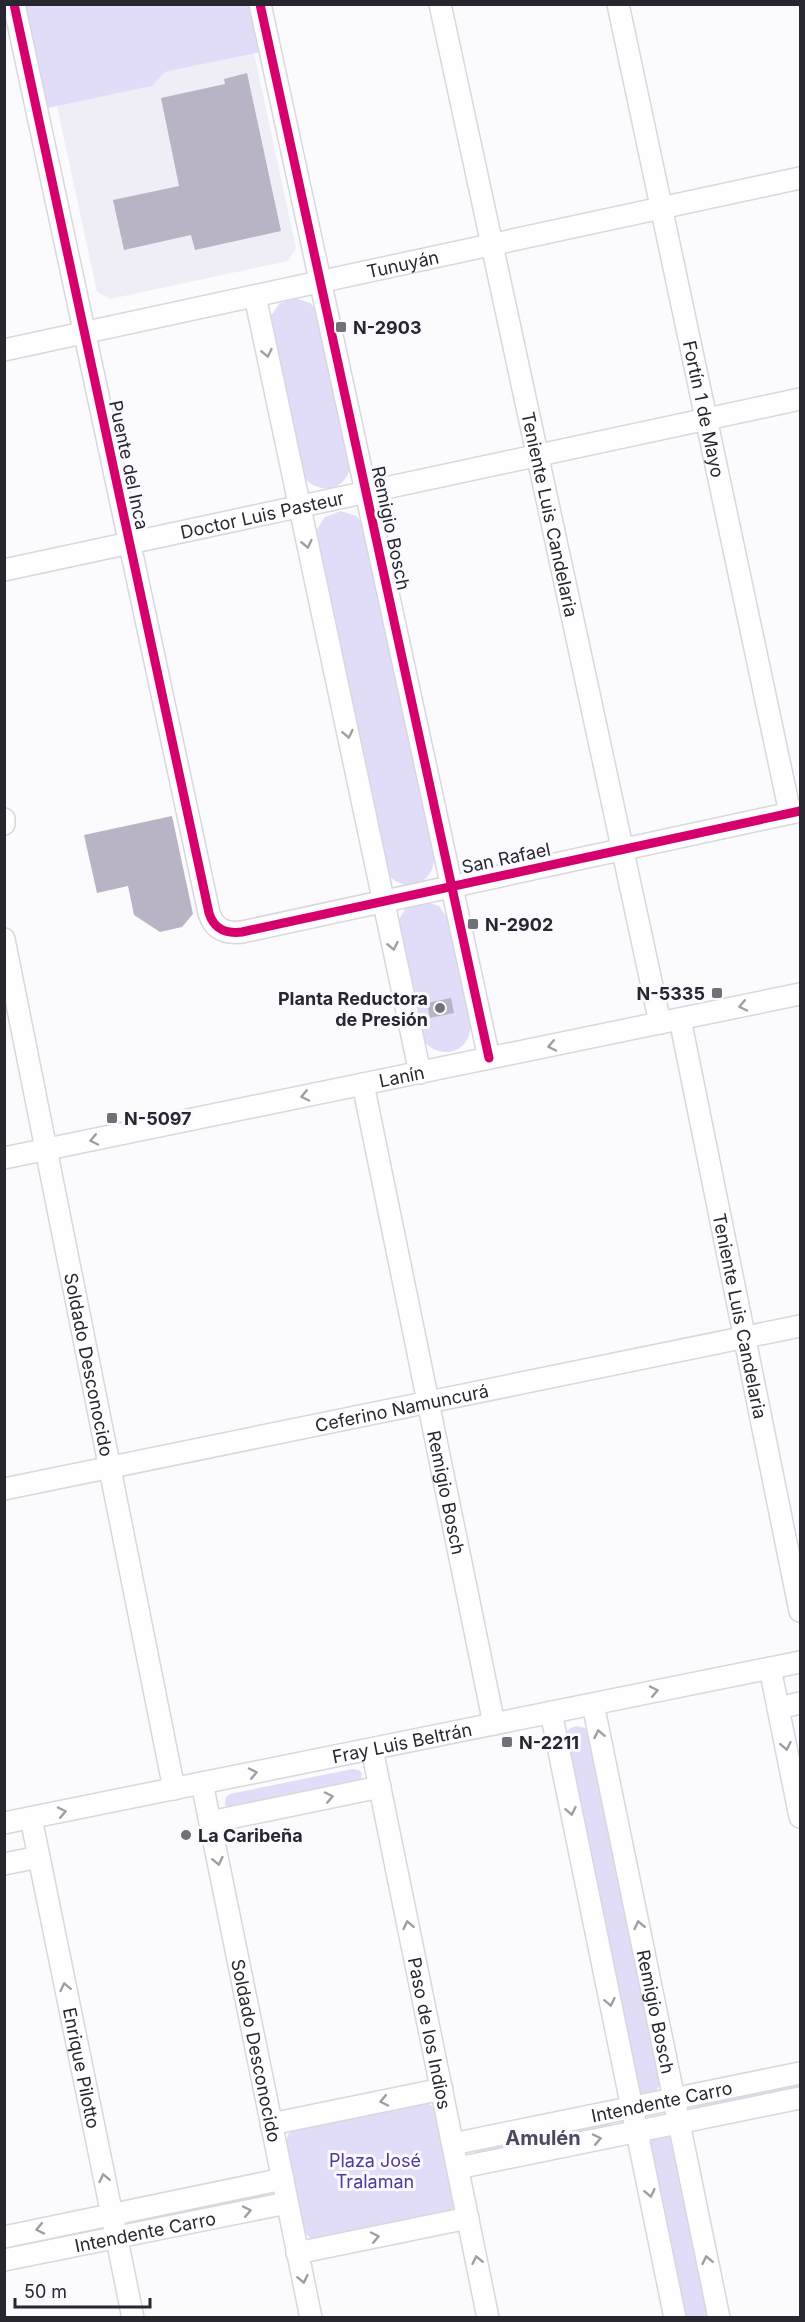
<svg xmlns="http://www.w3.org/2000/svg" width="805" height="2322" font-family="Inter,sans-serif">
  <rect width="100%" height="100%" fill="#fbfafd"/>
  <polygon fill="#efedf6" points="254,53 296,248 288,261 110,299 97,292 57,106 152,86 165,72"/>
  <g fill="#e1ddf8">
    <polygon points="25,5 251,5 261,52 165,72 152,86 48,108"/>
    <path d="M295,298L310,303L316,309L351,464C347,491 318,497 302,475L269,319L279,304Z"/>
    <path d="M341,511L356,516L362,522L434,852C438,884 404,897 385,871L315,532L325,517Z"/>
    <path d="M423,901L439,906L448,919L470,1019C475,1051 441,1064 422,1039L398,921L407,906Z"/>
    <polygon points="576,1726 585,1728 589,1731 661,2083 654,2094 645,2096 638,2091 564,1736 569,1729"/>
    <polygon points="352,1769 359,1770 362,1774 360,1782 229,1809 225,1805 226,1797 230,1794"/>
    <polygon points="800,2081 800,2090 696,2108 697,2103"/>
    <polygon points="423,2102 431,2105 438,2116 455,2205 451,2211 313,2240 307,2235 303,2227 286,2145 288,2134 295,2129"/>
    <polygon points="608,2122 611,2126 609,2129 475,2153 476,2148"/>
    <polygon points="665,2135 673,2140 710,2317 683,2317 650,2142 653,2138"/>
    <polygon points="266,2191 269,2195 268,2198 133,2223 133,2220"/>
  </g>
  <g fill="#b8b4c5">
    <polygon points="247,73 281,231 195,250 191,235 124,250 113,200 179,186 161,98 225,84 224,79"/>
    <polygon points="172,816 193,914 182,927 160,932 134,915 128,886 97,893 84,835"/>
    <polygon points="451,998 454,1013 430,1018 427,1003"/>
  </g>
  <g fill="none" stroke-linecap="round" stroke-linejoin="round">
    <g stroke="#d8d7dc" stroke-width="24">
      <g id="minor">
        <path d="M14,4L209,913C214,929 225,934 242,932L800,811"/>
        <polyline points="260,4 489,1058"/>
        <path id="s1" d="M440,4L660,1023"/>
        <path id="s2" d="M618,4L790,813"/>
        <polyline points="255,296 420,1073"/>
        <path id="s3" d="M4,350L800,178"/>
        <path id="s4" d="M4,570L800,399"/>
        <polyline points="4,819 4,824"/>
        <path id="s5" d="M4,939L174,1789"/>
        <path id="s6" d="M680,1019L800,1611"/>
        <path id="s7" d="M363,1084L494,1724"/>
        <path id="s8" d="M4,1158L800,994"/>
        <path id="s9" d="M4,1489L800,1326"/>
        <polyline points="770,1668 800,1817"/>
        <path id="s10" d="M593,1704L719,2318"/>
        <polyline points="778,1708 800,1703"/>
        <polyline points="551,1712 675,2318"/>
        <path id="s11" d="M372,1749L488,2318"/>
        <path id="s12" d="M202,1783L311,2318"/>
        <path id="s13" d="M31,1818L133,2318"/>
        <polyline points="210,1822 380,1787"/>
        <path id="s14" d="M4,1823L800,1662"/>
        <polyline points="4,1864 39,1857"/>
        <polyline points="271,2124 442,2089"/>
        <path id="s15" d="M453,2144L800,2073"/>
        <polyline points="458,2168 800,2098"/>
        <polyline points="4,2237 283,2179"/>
        <polyline points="297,2253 468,2218"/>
        <path id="s16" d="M4,2260L287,2203"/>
      </g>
    </g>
    <use href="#minor" stroke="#fefeff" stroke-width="21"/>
    <g stroke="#faf9fe" stroke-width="13">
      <g id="cycleway">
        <path d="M14,4L209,913C214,929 225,934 242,932L800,811"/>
        <polyline points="260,4 489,1058"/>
      </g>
    </g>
    <use href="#cycleway" stroke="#d6006c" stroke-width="9"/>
  </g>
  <defs><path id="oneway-chevron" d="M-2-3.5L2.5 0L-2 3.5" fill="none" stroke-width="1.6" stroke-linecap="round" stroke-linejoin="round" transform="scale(1.5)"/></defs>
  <g stroke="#9e9da1">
    <use href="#oneway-chevron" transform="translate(267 353) rotate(78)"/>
    <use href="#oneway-chevron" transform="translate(307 544) rotate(78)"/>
    <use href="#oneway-chevron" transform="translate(348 734) rotate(78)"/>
    <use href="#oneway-chevron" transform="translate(393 946) rotate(78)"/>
    <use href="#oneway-chevron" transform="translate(743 1006) rotate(168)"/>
    <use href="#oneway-chevron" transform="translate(552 1046) rotate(168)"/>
    <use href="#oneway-chevron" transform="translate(305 1096) rotate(168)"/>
    <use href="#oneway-chevron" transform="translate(94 1140) rotate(168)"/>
    <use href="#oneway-chevron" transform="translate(654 1691) rotate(-12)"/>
    <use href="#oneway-chevron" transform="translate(599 1734) rotate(-102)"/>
    <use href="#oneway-chevron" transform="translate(786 1746) rotate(79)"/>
    <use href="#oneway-chevron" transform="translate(253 1773) rotate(-12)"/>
    <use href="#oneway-chevron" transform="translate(329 1797) rotate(-12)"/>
    <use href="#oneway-chevron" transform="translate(571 1811) rotate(78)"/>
    <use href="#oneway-chevron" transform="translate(62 1812) rotate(-12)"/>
    <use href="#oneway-chevron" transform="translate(218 1861) rotate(78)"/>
    <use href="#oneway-chevron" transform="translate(408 1925) rotate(-102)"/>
    <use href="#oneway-chevron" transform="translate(639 1925) rotate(-102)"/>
    <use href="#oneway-chevron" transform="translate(65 1987) rotate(-102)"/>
    <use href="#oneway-chevron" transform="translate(610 2002) rotate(78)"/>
    <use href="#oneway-chevron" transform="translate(384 2101) rotate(168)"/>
    <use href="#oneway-chevron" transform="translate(597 2139) rotate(-12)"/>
    <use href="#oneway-chevron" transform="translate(104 2178) rotate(-102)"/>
    <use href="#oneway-chevron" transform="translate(650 2193) rotate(78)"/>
    <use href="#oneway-chevron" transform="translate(247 2211) rotate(-12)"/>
    <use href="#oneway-chevron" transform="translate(40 2229) rotate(168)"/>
    <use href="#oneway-chevron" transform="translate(375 2237) rotate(-12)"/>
    <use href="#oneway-chevron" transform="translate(477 2260) rotate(-102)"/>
    <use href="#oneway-chevron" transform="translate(707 2260) rotate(-102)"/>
    <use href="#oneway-chevron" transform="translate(303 2279) rotate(78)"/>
  </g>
  <g fill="#727077" stroke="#faf9fe" stroke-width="2">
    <rect x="335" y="321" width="12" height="12" rx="3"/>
    <rect x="467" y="918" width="12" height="12" rx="3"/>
    <rect x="711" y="987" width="12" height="12" rx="3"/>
    <circle cx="440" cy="1008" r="6"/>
    <rect x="106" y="1112" width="12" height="12" rx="3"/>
    <rect x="501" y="1736" width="12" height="12" rx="3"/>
    <circle cx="186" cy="1835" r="6"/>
  </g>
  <g text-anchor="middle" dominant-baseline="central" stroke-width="6" stroke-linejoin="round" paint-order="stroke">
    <g font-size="18" fill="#28262f" stroke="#faf9fe">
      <text stroke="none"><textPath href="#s3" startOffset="408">Tunuyán</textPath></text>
      <text stroke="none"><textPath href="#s2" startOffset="414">Fortín 1 de Mayo</textPath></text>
      <text transform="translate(129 465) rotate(78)">Puente del Inca</text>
      <text stroke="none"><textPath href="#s1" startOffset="522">Teniente Luis Candelaria</textPath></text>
      <text stroke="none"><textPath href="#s4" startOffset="264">Doctor Luis Pasteur</textPath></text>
      <text transform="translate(391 528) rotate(78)">Remigio Bosch</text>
      <text transform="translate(506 858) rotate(-12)">San Rafael</text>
      <text stroke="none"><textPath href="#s8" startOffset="406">Lanín</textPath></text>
      <text stroke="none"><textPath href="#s6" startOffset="303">Teniente Luis Candelaria</textPath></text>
      <text stroke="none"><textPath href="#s5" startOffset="434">Soldado Desconocido</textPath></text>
      <text stroke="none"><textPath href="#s9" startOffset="406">Ceferino Namuncurá</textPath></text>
      <text stroke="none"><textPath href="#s7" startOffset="417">Remigio Bosch</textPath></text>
      <text stroke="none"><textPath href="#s14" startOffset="406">Fray Luis Beltrán</textPath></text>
      <text stroke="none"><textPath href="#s10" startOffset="314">Remigio Bosch</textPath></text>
      <text stroke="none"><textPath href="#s11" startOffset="290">Paso de los Indios</textPath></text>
      <text stroke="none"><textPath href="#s12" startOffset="273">Soldado Desconocido</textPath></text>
      <text stroke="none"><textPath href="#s13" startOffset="255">Enrique Pilotto</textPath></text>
      <text stroke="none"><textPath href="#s15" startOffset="213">Intendente Carro</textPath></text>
      <text stroke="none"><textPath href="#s16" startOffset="144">Intendente Carro</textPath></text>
    </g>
    <g font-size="18" font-weight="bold" fill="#28262f" stroke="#faf9fe" text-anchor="start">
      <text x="353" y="327">N-2903</text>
      <text x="485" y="924">N-2902</text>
      <text x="705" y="993" text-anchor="end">N-5335</text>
      <text x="428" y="998" text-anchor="end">Planta Reductora<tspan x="428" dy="21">de Presión</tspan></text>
      <text x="124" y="1118">N-5097</text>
      <text x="519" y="1742">N-2211</text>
      <text x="198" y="1835">La Caribeña</text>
    </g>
    <g font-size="18" fill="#53389a" stroke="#faf9fe">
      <text x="375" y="2160">Plaza José<tspan x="375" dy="21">Tralaman</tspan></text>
    </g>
    <g font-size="20" font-weight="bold" fill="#4c495d" stroke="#faf9fe">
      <text x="543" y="2138">Amulén</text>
    </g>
  </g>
  <rect width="805" height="2322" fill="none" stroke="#28262f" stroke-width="12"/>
  <path d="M15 2298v9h135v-9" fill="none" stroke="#28262f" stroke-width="3"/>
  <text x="24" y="2298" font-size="18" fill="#28262f" stroke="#faf9fe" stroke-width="4.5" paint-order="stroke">50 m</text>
</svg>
